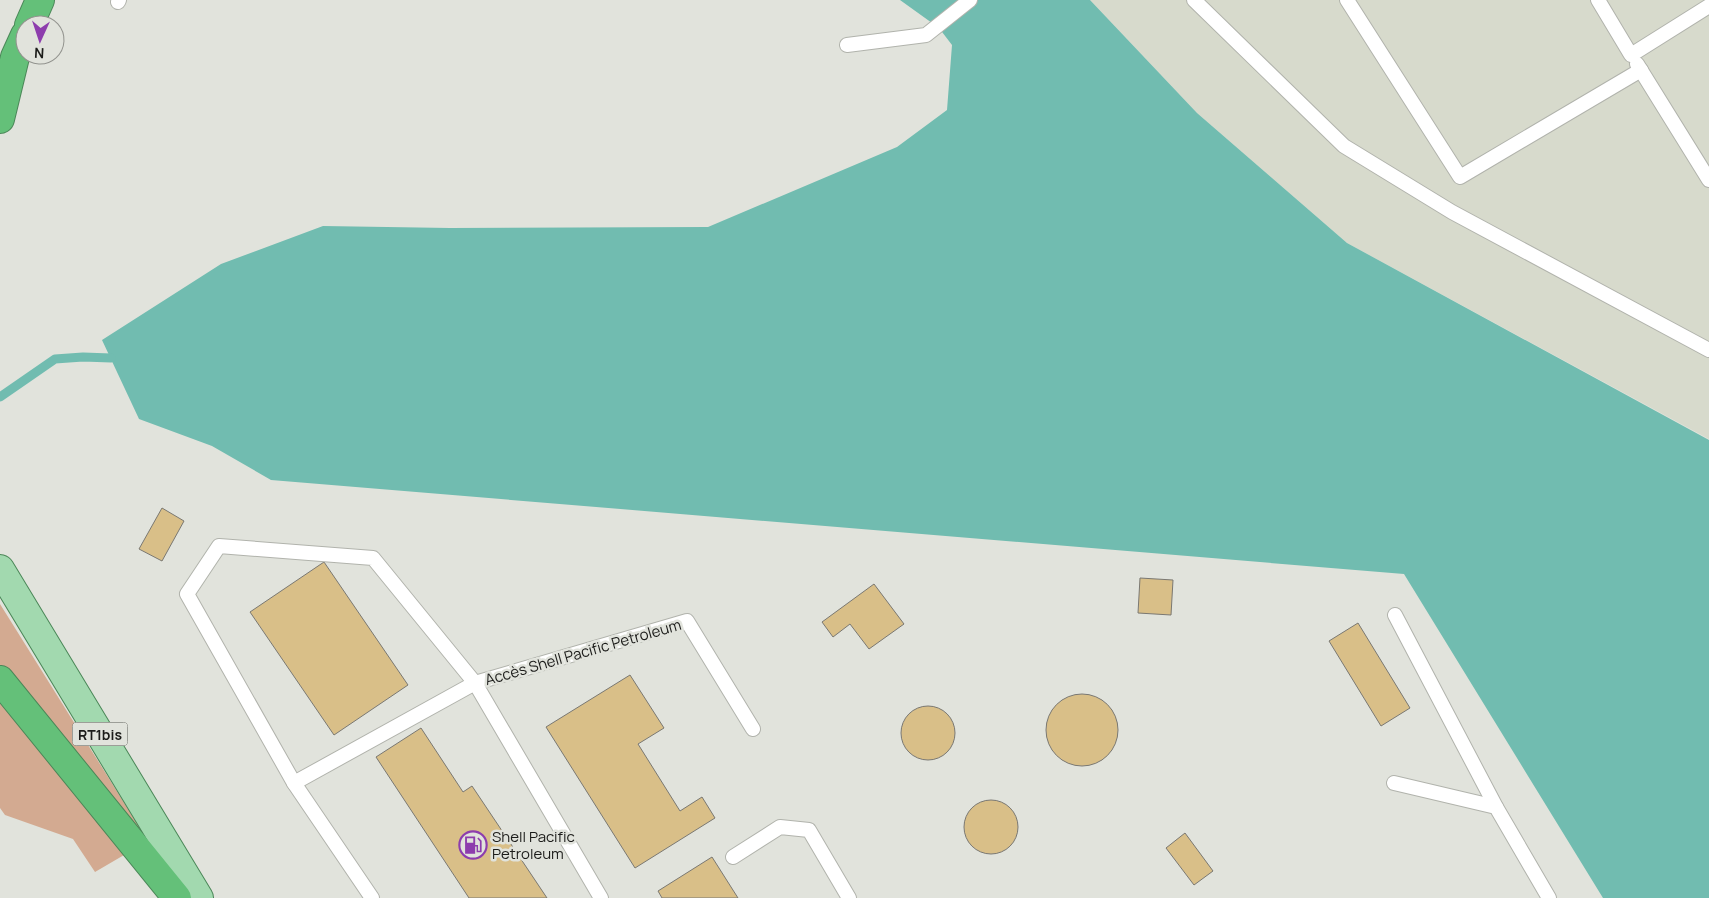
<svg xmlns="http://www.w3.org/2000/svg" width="1709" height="898" font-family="Manrope,sans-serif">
  <rect width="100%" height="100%" fill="#e1e3dc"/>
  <polygon fill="#d7dacc" points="1090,0 1709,0 1709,439 1347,243 1197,113"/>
  <polygon fill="#d3aa91" points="0,604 148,841 95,872 73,839 5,815 0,808"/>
  <polygon fill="#71bcb0" points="900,0 1090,0 1197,113 1347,243 1709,440 1709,898 1603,898 1404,574 271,480 212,446 139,419 102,340 221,264 323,226 450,228 708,227 897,147 947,110 952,45 939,28"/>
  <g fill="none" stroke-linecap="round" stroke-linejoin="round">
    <polyline stroke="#71bcb0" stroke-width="9" points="0,397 55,359 83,357 111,358"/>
  </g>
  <g fill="#d9bf88" stroke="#7a7872">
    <polygon points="162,508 184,521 162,561 139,549"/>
    <polygon points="324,562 408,685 334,735 250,612"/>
    <polygon points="1140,578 1173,580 1171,615 1138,613"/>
    <polygon points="874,584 904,624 869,649 850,624 833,637 822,622"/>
    <polygon points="1358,623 1410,708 1381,726 1329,641"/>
    <polygon points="630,675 664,728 638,744 680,811 702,797 715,818 635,868 546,727"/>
    <circle cx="1082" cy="730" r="36"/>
    <circle cx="928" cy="733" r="27"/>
    <polygon points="421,728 463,792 472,786 547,898 469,898 376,757"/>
    <circle cx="991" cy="827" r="27"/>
    <polygon points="1185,833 1213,871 1194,885 1166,848"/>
    <polygon points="712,857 738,898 662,898 658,891"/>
  </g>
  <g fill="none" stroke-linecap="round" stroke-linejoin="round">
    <g stroke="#b1b3ac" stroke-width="16">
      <g id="lane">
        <polyline points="1194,0 1344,146 1452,212 1709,350"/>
        <polyline points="1347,0 1460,177 1641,70"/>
        <polyline points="1598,0 1631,55 1709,6"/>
        <polyline points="118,2 119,0"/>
        <polyline points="847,45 926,35 970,0"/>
        <polyline points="1637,64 1709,180"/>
        <polyline points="1395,615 1496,807"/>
        <polyline points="294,783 475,683 687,621 753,729"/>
        <polyline points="1394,783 1496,807 1549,898"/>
        <polyline points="733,857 780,827 809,830 849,898"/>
        <polyline points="372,898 294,783 187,594 219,546 373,558 475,683 601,898"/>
      </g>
    </g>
    <g stroke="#4b8758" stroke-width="30">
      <polyline id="primary" points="0,569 199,898"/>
    </g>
    <g stroke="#4b8758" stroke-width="30">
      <g id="highway">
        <polyline points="29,25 40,0"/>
        <polyline points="0,119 15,57 25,35"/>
        <polyline points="0,680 177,898"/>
      </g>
    </g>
    <use href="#lane" stroke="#fff" stroke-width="14"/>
    <use href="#primary" stroke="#a2d9af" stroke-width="28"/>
    <use href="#highway" stroke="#64c079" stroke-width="28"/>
  </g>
  <defs>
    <g id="fuel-ring" transform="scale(1.4375)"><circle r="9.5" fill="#e1e3dc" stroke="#8d3dad" stroke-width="1.5"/><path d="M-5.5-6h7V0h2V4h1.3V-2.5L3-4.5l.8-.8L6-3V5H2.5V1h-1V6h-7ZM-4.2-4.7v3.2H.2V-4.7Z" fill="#8d3dad"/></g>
  </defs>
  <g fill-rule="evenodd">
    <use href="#fuel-ring" x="473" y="845"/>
  </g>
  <g text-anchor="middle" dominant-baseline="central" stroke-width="5" stroke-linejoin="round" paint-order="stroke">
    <rect fill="#e1e3dc" stroke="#575854" stroke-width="1" x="72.5" y="722.5" width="55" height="23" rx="4"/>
    <g font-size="14" font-weight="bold" fill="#1c1c1a">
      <text x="100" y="734">RT1bis</text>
    </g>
    <g font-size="15" fill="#1c1c1a" stroke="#e1e3dc">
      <text transform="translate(583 652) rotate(-16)">Accès Shell Pacific Petroleum</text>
    </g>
    <g font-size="15" fill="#1c1c1a" stroke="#e1e3dc" text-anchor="start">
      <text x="492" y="836">Shell Pacific<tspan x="492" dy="17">Petroleum</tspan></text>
    </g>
  </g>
  <g transform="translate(40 40) rotate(183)"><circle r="24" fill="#e1e3dc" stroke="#92938e"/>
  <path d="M0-4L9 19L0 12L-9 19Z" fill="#8d3dad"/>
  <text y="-8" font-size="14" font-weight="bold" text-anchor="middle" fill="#1c1c1a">N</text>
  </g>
</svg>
